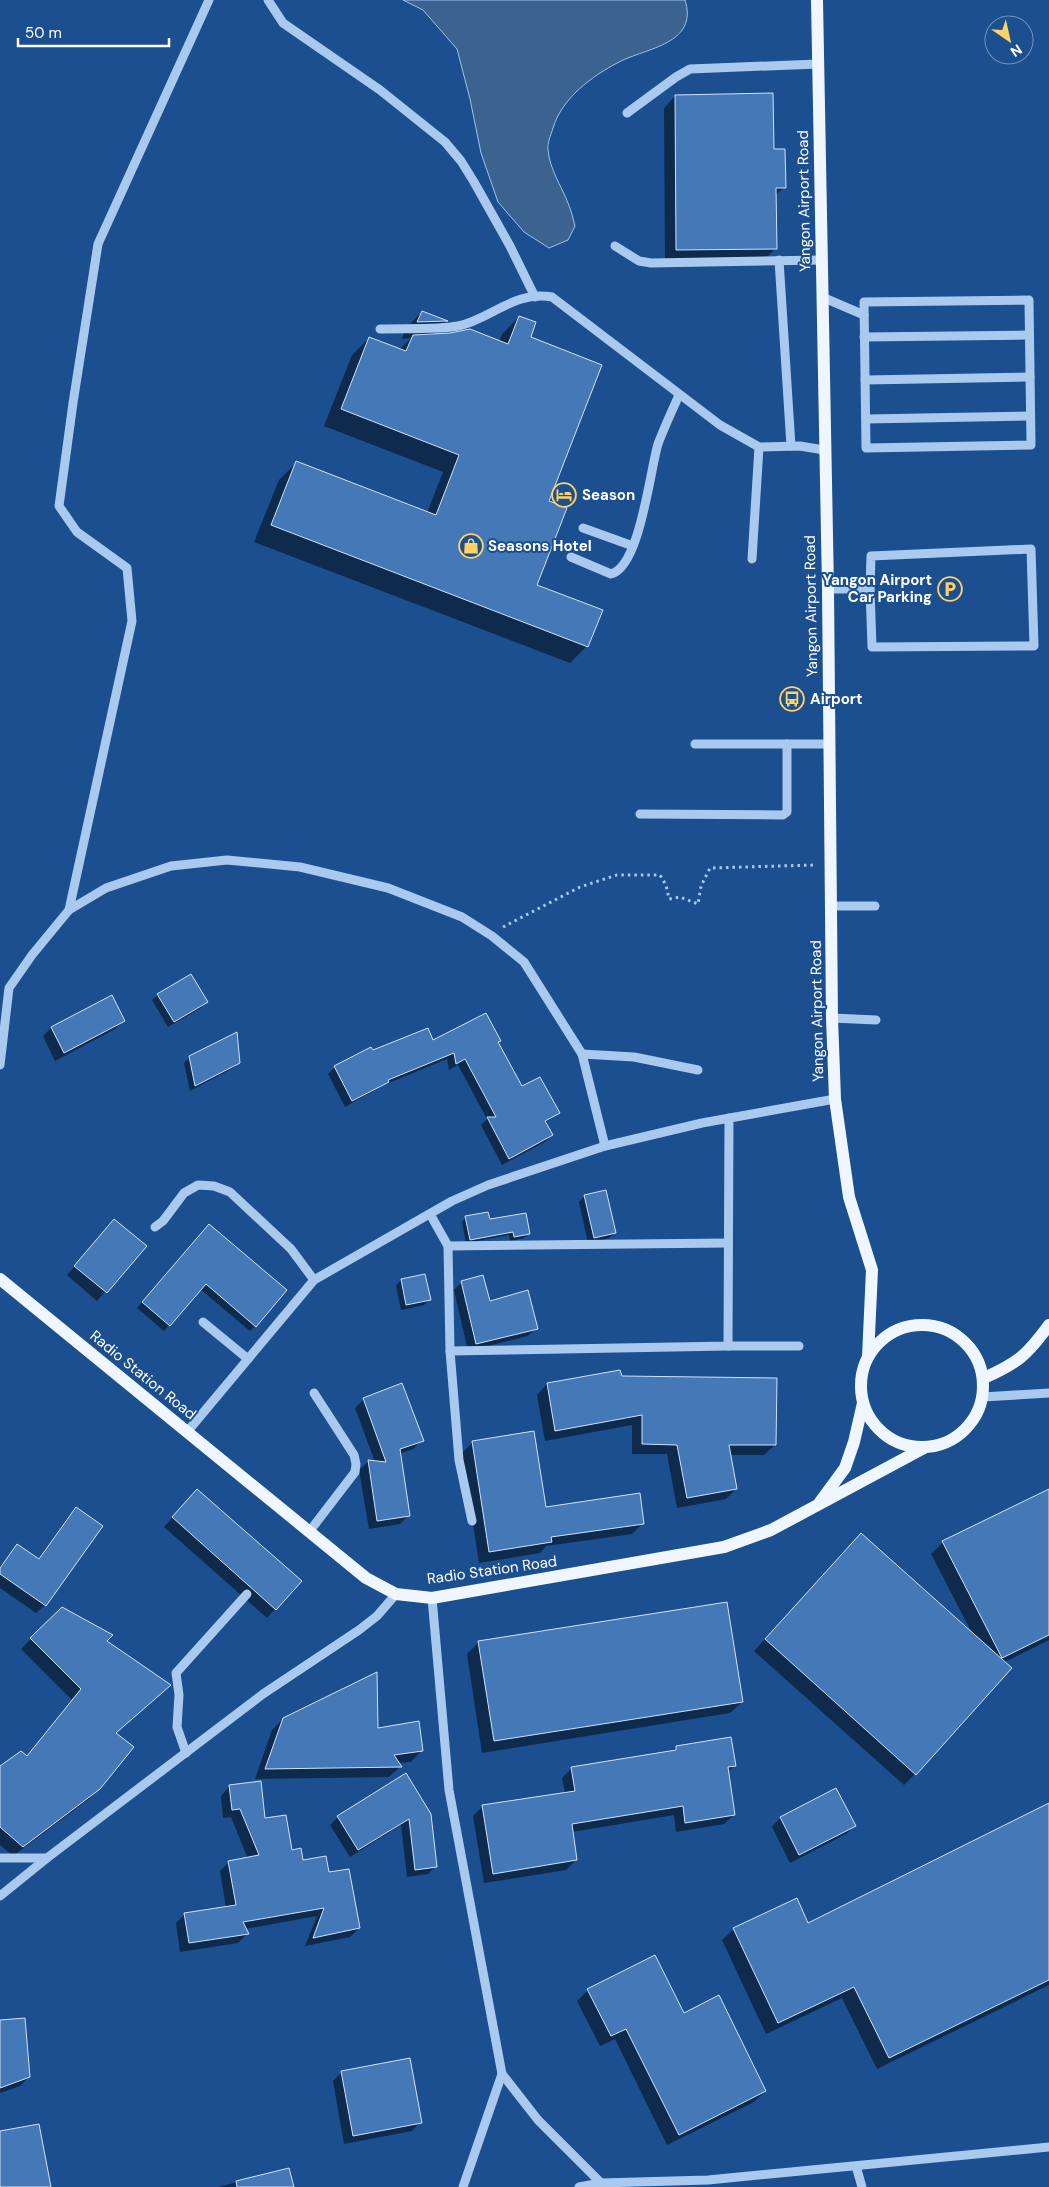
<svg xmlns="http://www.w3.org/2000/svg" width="1049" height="2187" font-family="'DM Sans',sans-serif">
  <rect width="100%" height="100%" fill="#1b4f8f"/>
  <path fill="#3c6290" stroke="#9cc4f0" d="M403,0H685C699,44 646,48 619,62C592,76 562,98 553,128C551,135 547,143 548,150C550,170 561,185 568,203C571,210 573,218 575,226L568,240L549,248L524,232L498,202L481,153L470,99L457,49L423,10Z"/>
  <g fill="#0007">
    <polygon points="675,96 784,187 775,196 776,248 764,260 665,262 664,108"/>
    <polygon points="422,312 446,322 432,335 499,342 502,334 519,317 529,338 547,501 535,586 587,646 570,663 254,542 279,480 296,463 427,513 443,472 324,426 352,355 369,338 399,350 411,338 402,339 405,329"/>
    <polygon points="158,995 206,1002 201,1008 168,1027 152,1000"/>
    <polygon points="111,996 123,1021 115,1029 55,1061 43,1036 51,1028"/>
    <polygon points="432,1042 497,1043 522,1088 558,1113 545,1123 552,1135 545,1142 502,1165 481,1125 487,1119 458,1065 449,1070 447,1059 384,1085 345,1107 328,1074 335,1067 372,1051"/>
    <polygon points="190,1057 239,1062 233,1068 190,1091 184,1063"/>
    <polygon points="585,1196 615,1233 609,1238 588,1243 579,1202"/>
    <polygon points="466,1217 489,1221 529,1234 524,1238 510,1241 509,1235 466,1243 462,1222"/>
    <polygon points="114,1220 145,1246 97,1301 67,1275"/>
    <polygon points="203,1231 255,1326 250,1331 200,1289 164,1331 137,1308"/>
    <polygon points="401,1280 430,1299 424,1305 401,1310 396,1286"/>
    <polygon points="462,1282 489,1302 536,1328 528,1336 468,1351 454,1290"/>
    <polygon points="619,1371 621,1378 775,1445 764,1455 730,1455 736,1489 726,1499 677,1508 667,1454 632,1454 632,1425 545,1441 537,1395 547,1384"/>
    <polygon points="364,1399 422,1440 413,1449 399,1454 409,1515 400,1524 369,1529 359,1470 368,1462 375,1462 355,1408"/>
    <polygon points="473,1442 545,1508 643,1523 632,1534 546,1546 540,1553 479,1563 462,1453"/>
    <polygon points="1049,1490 1049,1640 1003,1663 915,1774 904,1785 754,1651 849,1546 973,1635 931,1554 943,1542"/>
    <polygon points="189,1499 275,1609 267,1618 164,1527"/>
    <polygon points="76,1508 45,1605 36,1613 0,1588 0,1566 17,1546 38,1560 68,1517"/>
    <polygon points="62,1608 169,1685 115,1733 100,1788 89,1799 13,1856 0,1845 0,1768 26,1757 72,1700 21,1649"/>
    <polygon points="479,1642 742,1702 730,1713 482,1753 467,1654"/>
    <polygon points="283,1719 376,1729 422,1750 411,1762 398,1763 400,1767 389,1777 255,1779 272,1730"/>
    <polygon points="676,1747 734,1766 728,1772 734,1815 724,1824 676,1832 674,1815 572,1832 576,1860 566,1870 484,1883 473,1816 483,1806 565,1793 562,1778 572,1768 671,1752"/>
    <polygon points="405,1774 436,1866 428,1874 407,1877 401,1825 350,1857 330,1825 338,1817"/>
    <polygon points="230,1786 264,1820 302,1862 328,1873 359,1928 350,1937 305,1946 317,1916 245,1929 247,1934 238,1943 180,1952 176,1923 185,1914 226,1908 220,1871 229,1862 248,1859 231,1817 223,1818 221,1796"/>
    <polygon points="836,1789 855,1826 846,1834 790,1863 772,1827 780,1818"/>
    <polygon points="1049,1805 1049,1985 877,2069 842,1998 766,2034 722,1940 734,1929 808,1924"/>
    <polygon points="588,1990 684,2014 765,2091 754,2102 667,2145 615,2039 600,2046 577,2001"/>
    <polygon points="0,2022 29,2077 20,2086 0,2093"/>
    <polygon points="342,2072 420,2122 412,2131 344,2144 333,2081"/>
    <polygon points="288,2169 293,2187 218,2187"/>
  </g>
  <g fill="#4478b7" stroke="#cfe3fa">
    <polygon points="773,93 774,149 785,149 786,188 776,188 777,249 676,250 675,95"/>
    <polygon points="422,311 448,321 417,322"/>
    <polygon points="519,316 536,322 531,337 602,365 549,501 567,508 537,585 603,610 588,647 271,525 296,461 436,515 459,455 341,409 369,337 406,351 413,335 450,333 470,329 508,344"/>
    <polygon points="191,974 208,1002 174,1022 157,994"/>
    <polygon points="112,995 125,1021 64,1053 51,1027"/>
    <polygon points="486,1013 501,1041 498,1042 522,1086 540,1077 560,1113 545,1121 553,1135 509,1159 487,1117 496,1117 465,1059 456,1064 454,1053 388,1080 389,1082 352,1101 334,1066 371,1047 373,1050 428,1028 433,1040"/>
    <polygon points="237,1032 240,1063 195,1086 189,1056"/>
    <polygon points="606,1190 616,1233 594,1238 584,1195"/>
    <polygon points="488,1212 490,1219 526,1213 530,1234 514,1237 513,1232 470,1240 465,1216"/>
    <polygon points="114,1219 147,1246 107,1293 74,1266"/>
    <polygon points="209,1224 287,1290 256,1327 206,1284 170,1326 142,1302"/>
    <polygon points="425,1274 431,1300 406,1305 401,1279"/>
    <polygon points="483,1275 490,1301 528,1290 538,1329 476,1344 461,1281"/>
    <polygon points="620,1370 622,1376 777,1378 776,1445 729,1445 737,1489 687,1498 677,1445 642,1444 642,1415 555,1431 547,1383"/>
    <polygon points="402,1383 424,1441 400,1449 410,1516 377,1521 368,1460 386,1462 363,1398"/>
    <polygon points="534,1431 546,1507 640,1493 644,1524 551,1537 552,1542 489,1552 472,1441"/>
    <polygon points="197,1489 302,1581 276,1610 172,1517"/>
    <polygon points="1049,1489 1049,1635 1002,1658 942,1541"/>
    <polygon points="76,1507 103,1526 46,1606 0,1574 0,1568 17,1544 39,1559"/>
    <polygon points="861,1533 1012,1668 916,1775 765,1639"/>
    <polygon points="727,1602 743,1702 494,1741 478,1641"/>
    <polygon points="62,1607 113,1635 107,1641 171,1685 116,1733 134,1747 100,1789 23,1847 0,1827 0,1766 21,1751 27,1756 81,1689 30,1638"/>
    <polygon points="377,1672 378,1728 419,1721 423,1751 394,1755 402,1767 265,1769 283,1718"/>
    <polygon points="731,1737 736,1766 728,1767 735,1815 685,1823 683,1806 572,1824 577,1860 493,1874 482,1805 575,1791 571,1767 676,1750 676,1746"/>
    <polygon points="406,1773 431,1814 437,1867 415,1870 409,1819 358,1850 337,1816"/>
    <polygon points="261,1781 265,1818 286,1815 292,1850 301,1848 303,1860 326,1856 329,1872 349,1869 360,1928 313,1938 324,1908 243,1922 249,1934 189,1943 184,1913 236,1905 228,1861 259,1855 240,1809 232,1810 229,1785"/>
    <polygon points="836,1788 856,1826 799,1855 780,1817"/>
    <polygon points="1049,1803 1049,1980 889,2058 854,1987 778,2023 733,1928 797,1898 808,1923"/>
    <polygon points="655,1955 684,2013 719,1995 766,2091 679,2135 626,2029 611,2036 587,1989"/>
    <polygon points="25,2018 30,2077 0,2088 0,2020"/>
    <polygon points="410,2058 422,2123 353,2136 341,2071"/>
    <polygon points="39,2124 51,2187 0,2187 0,2131"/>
    <polygon points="289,2168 294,2187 237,2187 236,2181"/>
  </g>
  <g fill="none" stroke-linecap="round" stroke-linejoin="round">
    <polyline stroke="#a9c9ee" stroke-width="3" stroke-dasharray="2.5 4" stroke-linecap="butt" points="503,927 580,887 617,875 660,875 666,885 669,899 680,897 698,904 701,886 710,868 815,865"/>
    <g stroke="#a9c9ee" stroke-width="9">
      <polyline points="268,0 283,23 380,90 445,142 461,161 474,182 510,246 535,297"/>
      <polyline points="627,113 676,77 690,69 818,64"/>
      <polyline points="615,246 639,261 651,263 821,260"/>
      <polyline points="779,260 791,446"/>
      <polyline points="822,297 864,315"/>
      <polygon points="1029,300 1031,445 866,448 864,302"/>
      <path d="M380,329C404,328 435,330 458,326C489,320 515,290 552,297L720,425L759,447L800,446L824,450"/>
      <polyline points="864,337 1029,335"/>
      <polyline points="865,380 1030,377"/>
      <polyline points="866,419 1030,416"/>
      <polyline points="583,528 633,546"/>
      <polygon points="1031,549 1034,646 872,647 870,589 871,556"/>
      <path d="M571,557L611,574C640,567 650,470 658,444C664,428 672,411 679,395"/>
      <polyline points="752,559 759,447"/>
      <polyline points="828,589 870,589"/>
      <polyline points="695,744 829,744"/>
      <polyline points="640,814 783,815 787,812 787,744"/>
      <polyline points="831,906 875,906"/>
      <polyline points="69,910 132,621 127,568 77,532 59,506 73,403 98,244 209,0"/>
      <polyline points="832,1018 876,1020"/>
      <polyline points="582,1054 634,1057 698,1070"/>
      <polyline points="0,1065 9,988 32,955 69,910 106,888 171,866 227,860 300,867 388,888 462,917 492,936 524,962 582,1054 605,1146 702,1123 835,1099"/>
      <polyline points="430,1214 448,1246 450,1351 459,1460 472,1521"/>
      <polyline points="155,1227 163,1221 184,1193 198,1185 214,1186 230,1192 291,1249 314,1280"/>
      <polyline points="448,1246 728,1243"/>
      <polyline points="203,1322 248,1359"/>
      <polyline points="728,1346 799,1346"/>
      <polyline points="450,1351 728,1346 729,1118"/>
      <polyline points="983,1397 1049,1393"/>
      <polyline points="187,1432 314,1280 452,1201 488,1185 605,1146"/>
      <polyline points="309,1532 355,1472 356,1464 354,1455 314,1393"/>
      <polyline points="432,1598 449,1790 502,2074 538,2120 605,2187"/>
      <polyline points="186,1753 177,1727 179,1695 176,1673 247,1594"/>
      <polyline points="0,1858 47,1858"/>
      <polyline points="0,1896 47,1858 263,1694 359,1630 377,1616 396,1594"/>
      <polyline points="856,2166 862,2187"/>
      <polyline points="463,2187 502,2074"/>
      <polyline points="579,2187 601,2183 708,2180 1049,2147"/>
    </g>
    <g stroke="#f0f6ff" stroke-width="12">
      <polyline points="817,0 828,589 832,1018 835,1099 849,1197 872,1270 868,1357"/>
      <polyline points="0,1279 366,1578 396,1594 432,1598 724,1547 771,1530 924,1448"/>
      <circle cx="922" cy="1386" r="61"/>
      <path d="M984,1378C1018,1363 1027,1355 1049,1325"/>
      <polyline points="820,1502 845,1468 854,1442 863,1403"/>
    </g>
  </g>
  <defs>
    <g id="hotel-ring" transform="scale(1.25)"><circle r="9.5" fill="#1b4f8f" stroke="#ffd166" stroke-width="1.5"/><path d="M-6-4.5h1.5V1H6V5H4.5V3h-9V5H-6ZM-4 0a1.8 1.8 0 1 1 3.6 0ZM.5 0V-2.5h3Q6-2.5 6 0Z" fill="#ffd166"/></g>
    <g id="shop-ring" transform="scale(1.25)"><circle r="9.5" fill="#1b4f8f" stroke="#ffd166" stroke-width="1.5"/><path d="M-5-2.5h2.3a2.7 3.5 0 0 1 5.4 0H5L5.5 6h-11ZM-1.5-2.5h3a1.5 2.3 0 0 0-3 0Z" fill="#ffd166"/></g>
    <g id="parking-ring" transform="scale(1.25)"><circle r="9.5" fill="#1b4f8f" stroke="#ffd166" stroke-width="1.5"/><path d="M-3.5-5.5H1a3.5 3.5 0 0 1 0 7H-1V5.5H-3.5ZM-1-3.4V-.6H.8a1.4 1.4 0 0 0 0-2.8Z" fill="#ffd166"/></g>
    <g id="bus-ring" transform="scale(1.25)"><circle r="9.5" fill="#1b4f8f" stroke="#ffd166" stroke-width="1.5"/><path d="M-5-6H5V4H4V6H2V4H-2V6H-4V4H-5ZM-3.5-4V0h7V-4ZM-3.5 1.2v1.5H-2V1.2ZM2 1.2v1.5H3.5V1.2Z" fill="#ffd166"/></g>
  </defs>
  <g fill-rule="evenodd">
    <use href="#hotel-ring" x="564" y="495"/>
    <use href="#shop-ring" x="471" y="546"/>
    <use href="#parking-ring" x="950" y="589"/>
    <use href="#bus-ring" x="792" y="699"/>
  </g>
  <g text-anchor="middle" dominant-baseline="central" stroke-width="4" stroke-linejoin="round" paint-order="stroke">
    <g font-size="15" fill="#fff" stroke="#1b4f8f">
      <text transform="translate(804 201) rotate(-91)">Yangon Airport Road</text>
      <text transform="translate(811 606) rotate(-91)">Yangon Airport Road</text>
      <text transform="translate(817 1011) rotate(-91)">Yangon Airport Road</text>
      <text transform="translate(143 1375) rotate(39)">Radio Station Road</text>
      <text transform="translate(492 1570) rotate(-8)">Radio Station Road</text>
    </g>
    <g font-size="15" font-weight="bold" fill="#fff" stroke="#1b4f8f" text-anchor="start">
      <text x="582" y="495">Season</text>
      <text x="488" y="546">Seasons Hotel</text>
      <text x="932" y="580" text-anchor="end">Yangon Airport<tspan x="932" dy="17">Car Parking</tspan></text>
      <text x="810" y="699">Airport</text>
    </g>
  </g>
  <g transform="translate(1009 40) rotate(146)"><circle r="24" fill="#1b4f8f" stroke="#7695bc"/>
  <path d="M0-4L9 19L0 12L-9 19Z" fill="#ffd166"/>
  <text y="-8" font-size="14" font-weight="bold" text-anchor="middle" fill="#ffffff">N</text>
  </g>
  <path d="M18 38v8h151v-8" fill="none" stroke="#ffffff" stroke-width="2.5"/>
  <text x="25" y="38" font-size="15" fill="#ffffff" stroke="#1b4f8f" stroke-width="4" paint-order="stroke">50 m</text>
</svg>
